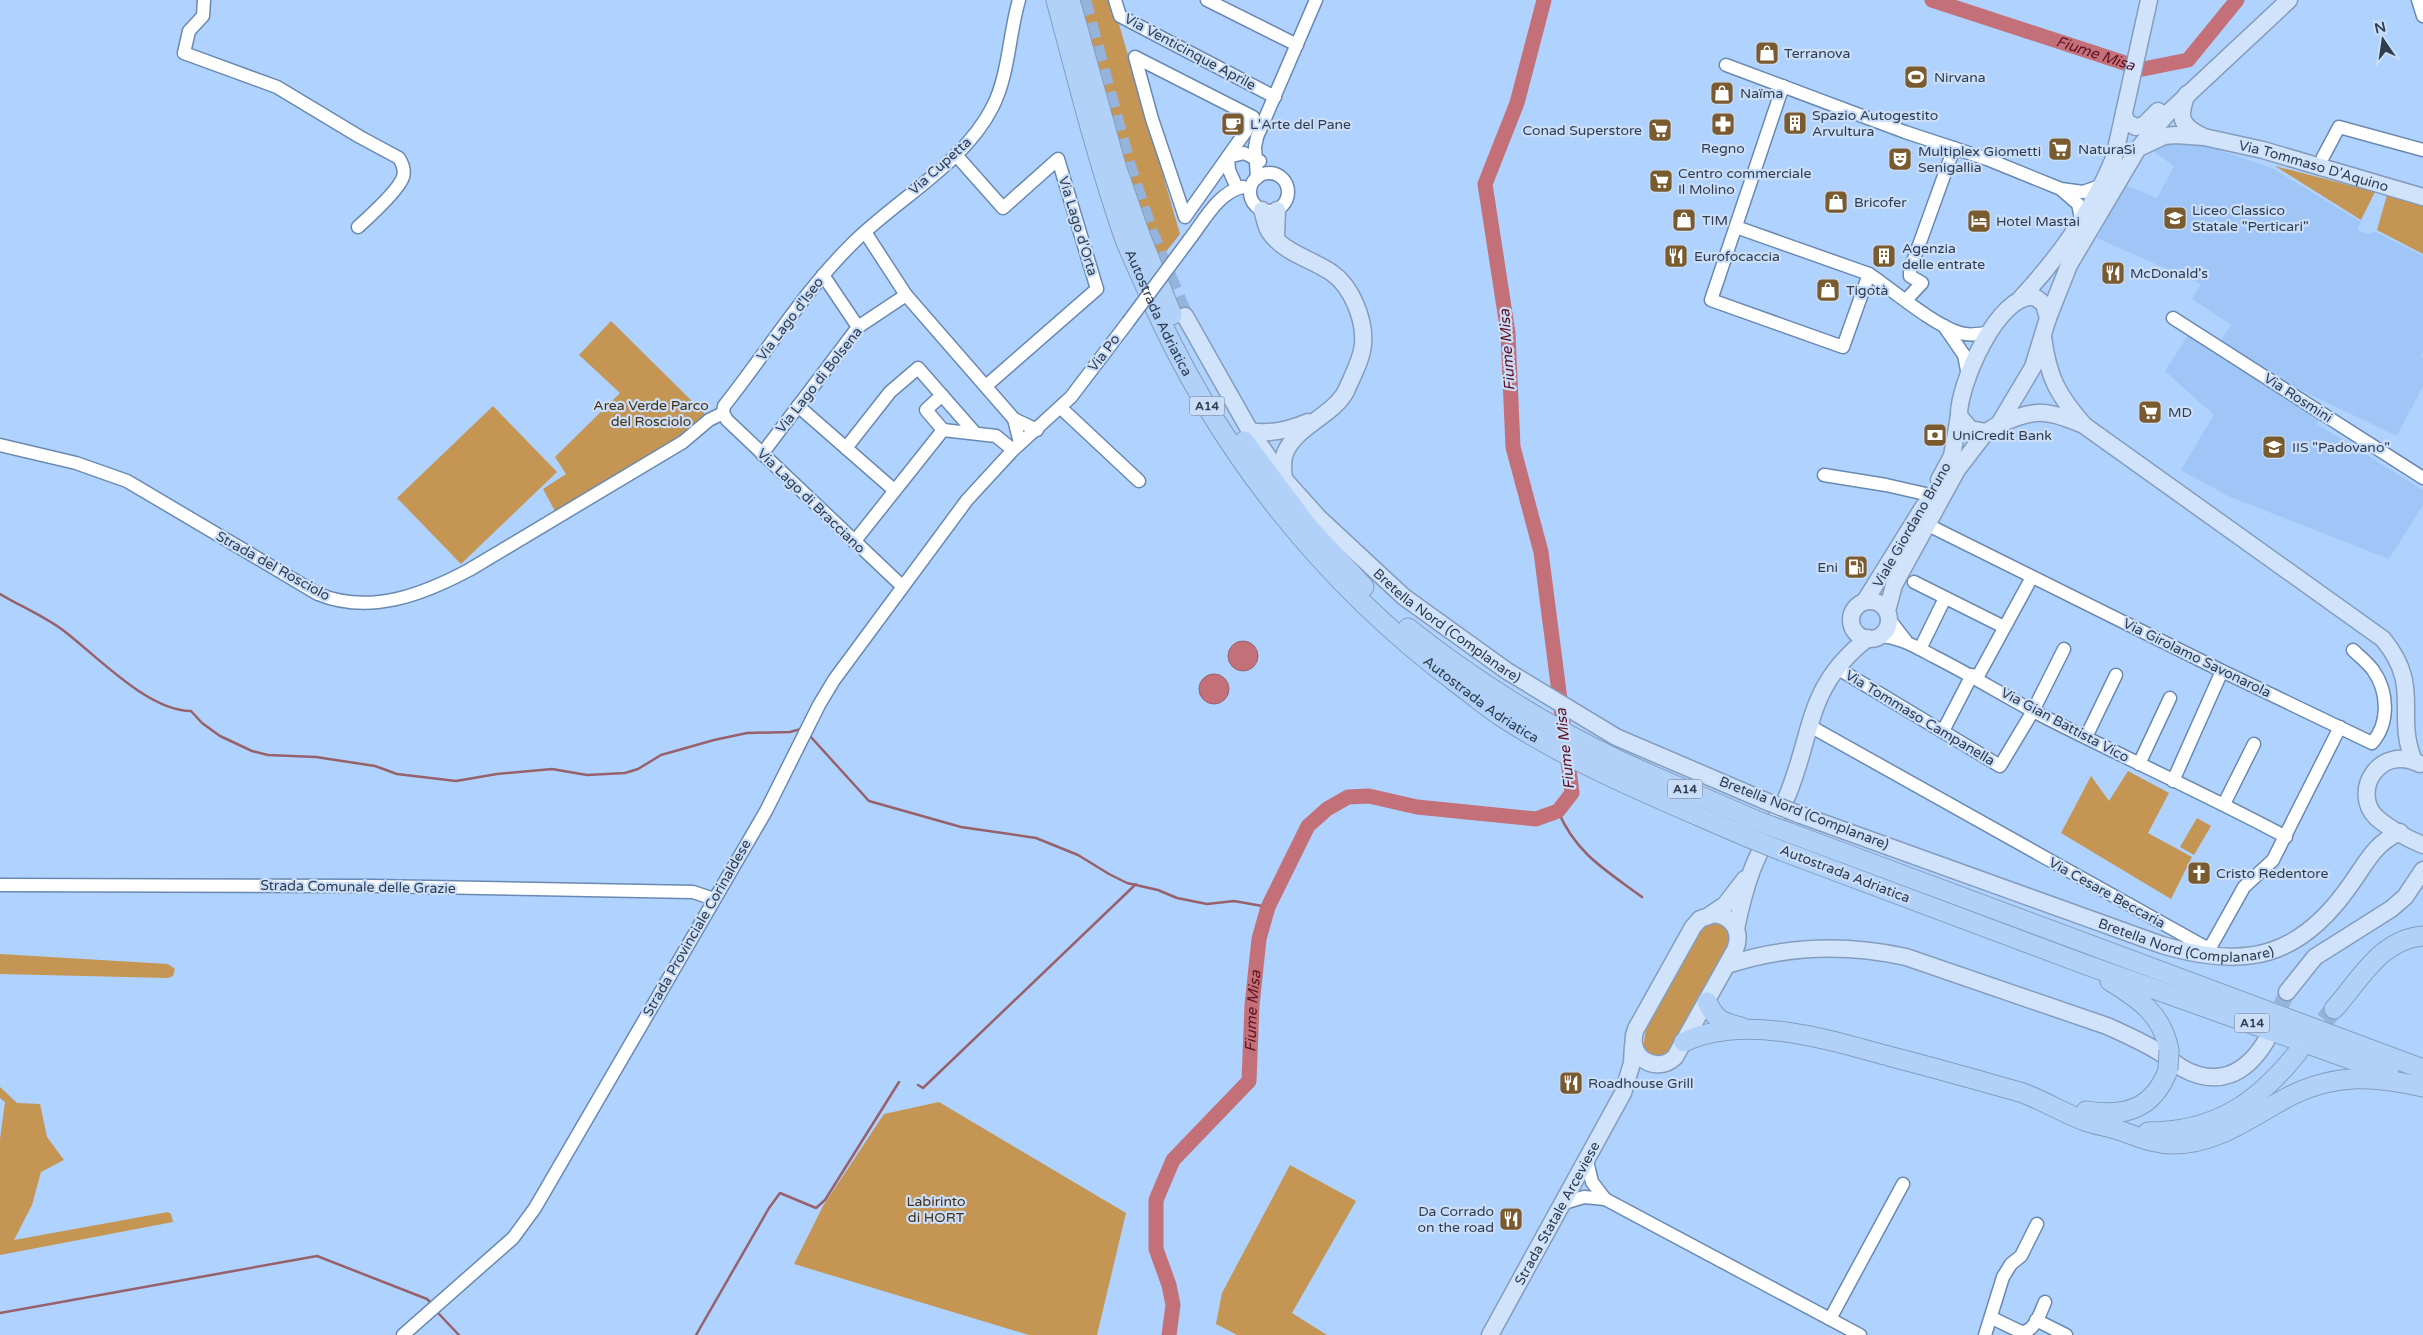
<svg xmlns="http://www.w3.org/2000/svg" width="2423" height="1335" font-family="'Varela Round',sans-serif">
  <rect width="100%" height="100%" fill="#b0d2fe"/>
  <g fill="#9fc6f6">
    <polygon points="2183,141 2207,146 2272,168 2361,222 2357,230 2367,234 2376,232 2423,256 2423,352 2421,356 2423,358 2423,386 2397,436 2286,383 2221,340 2231,325 2192,299 2201,284 2097,238 2125,185 2157,198 2174,166 2150,149 2160,143"/>
    <polygon points="2188,335 2320,418 2317,424 2423,490 2423,505 2389,559 2228,496 2181,470 2214,415 2165,371"/>
  </g>
  <g fill="#c59553">
    <polygon points="1075,0 1112,0 1180,234 1157,263 1130,190"/>
    <polygon points="2275,166 2375,192 2361,220"/>
    <polygon points="2387,195 2423,205 2423,254 2377,230"/>
    <polygon points="611,321 706,415 673,444 556,513 543,489 566,474 555,457 620,393 579,355"/>
    <polygon points="493,406 557,472 461,564 397,498"/>
    <polygon points="2128,771 2169,793 2148,833 2192,857 2171,899 2061,833 2091,776 2109,801"/>
    <polygon points="2197,818 2211,826 2194,855 2180,847"/>
    <polygon points="1716,920 1736,934 1670,1057 1650,1056 1643,1047 1646,1030 1703,927"/>
    <polygon points="0,954 168,964 175,969 173,976 168,978 0,974"/>
    <polygon points="0,1087 17,1103 40,1104 47,1137 64,1160 41,1172 32,1205 14,1240 168,1212 171,1214 173,1222 0,1255 0,1139 5,1102 0,1098"/>
    <polygon points="939,1102 1126,1213 1097,1335 1029,1335 794,1264 823,1206 884,1114"/>
    <polygon points="1290,1165 1356,1201 1292,1313 1327,1335 1237,1335 1216,1324 1222,1293"/>
  </g>
  <g fill="#c47079" stroke="#97616c">
    <circle cx="1243" cy="656" r="15"/>
    <circle cx="1214" cy="689" r="15"/>
  </g>
  <g fill="none" stroke-linecap="round" stroke-linejoin="round">
    <g stroke="#97616c" stroke-width="2.5">
      <path d="M0,594C20,606 46,617 64,631C97,656 148,711 191,711L202,723L220,736L252,751L268,755L316,757L375,766L397,774L456,781L497,774L552,769L587,775L625,773L638,769L661,755L714,740L747,733L790,732L801,729"/>
      <polyline points="810,736 869,801 961,827 1036,838 1078,855 1109,874 1127,883 1158,890 1177,898 1207,904 1234,901 1268,907"/>
      <path d="M1558,811C1576,854 1607,871 1642,897"/>
      <polyline points="918,1085 923,1088 1136,884"/>
      <polyline points="0,1313 317,1256 427,1299 430,1302"/>
      <polyline points="439,1314 459,1335"/>
      <polyline points="696,1335 769,1208 780,1193 816,1208 825,1200 899,1082"/>
    </g>
    <g stroke="#c47079" stroke-width="15">
      <path id="s1" d="M1932,0L2143,69L2188,60L2237,0"/>
      <path id="s2" d="M1169,1335L1173,1305L1169,1285L1156,1249V1200L1173,1160L1249,1081L1252,1005L1259,939L1268,907L1308,826L1327,809L1348,797L1369,796L1417,807L1536,819L1558,811L1572,793L1541,552L1513,447L1508,333L1485,184L1517,103L1544,0"/>
    </g>
    <g stroke="#96b4db" stroke-width="16" stroke-dasharray="16 8" stroke-linecap="butt">
      <polyline points="1083,0 1128,166 1150,232 1185,316"/>
      <polyline points="2272,1027 2287,992"/>
    </g>
    <polyline stroke="#96b4db" stroke-width="19" stroke-dasharray="19 9" stroke-linecap="butt" points="2307,1042 2334,1009"/>
    <g stroke="#6989b1" stroke-width="15">
      <g id="minor">
        <path d="M204,0L203,16L189,31L184,53L277,87L360,137L399,158C402,163 405,171 403,177C399,190 369,217 358,227"/>
        <polyline points="1115,0 1120,16 1275,97"/>
        <polyline points="1207,0 1297,45"/>
        <polyline points="2418,0 2423,16"/>
        <polygon points="1135,57 1253,117 1246,131 1185,217 1152,119"/>
        <polyline points="1726,65 1905,132 1987,159 2061,189 2083,192 2100,186"/>
        <path d="M1783,86L1711,300L1843,347L1869,274C1894,291 1932,324 1960,333C1970,336 1981,334 1991,332"/>
        <polyline points="956,155 1003,208 1058,159 1097,289 986,386"/>
        <polyline points="2323,157 2339,127 2423,150"/>
        <circle cx="1269" cy="192" r="19"/>
        <polyline points="1257,178 1255,147 1257,137 1316,0"/>
        <polyline points="1237,188 1229,170 1228,157 1244,153 1260,161"/>
        <polyline points="2063,191 2078,204 2081,218"/>
        <polyline points="1736,227 1869,274"/>
        <polyline points="865,232 906,295 1014,419"/>
        <path d="M1189,240C1204,221 1218,192 1243,187"/>
        <polyline points="823,275 858,327"/>
        <polyline points="1906,300 1922,283 1910,276 1910,270 1954,148"/>
        <polyline points="2173,318 2423,478"/>
        <polyline points="1944,326 1964,355 1968,375"/>
        <polyline points="942,395 926,410 943,430"/>
        <polyline points="798,406 894,490"/>
        <polyline points="1061,408 1139,481"/>
        <path d="M723,413L724,406C767,352 804,291 853,243C897,199 965,163 993,106C1009,74 1009,34 1019,0"/>
        <polyline points="723,413 727,420 902,586"/>
        <polyline points="943,430 996,436 1013,450"/>
        <polyline points="1020,443 1014,419 1037,430"/>
        <path d="M0,445L76,463L127,481L318,594C370,615 422,595 469,570L683,442L709,420L723,413"/>
        <polyline points="846,448 890,392 918,368 975,433"/>
        <polyline points="762,454 858,327 906,295"/>
        <polyline points="1824,475 1886,485 1930,495"/>
        <path d="M1926,524L2222,671L2372,743C2390,723 2388,691 2373,670C2367,662 2359,656 2353,650"/>
        <polyline points="854,542 943,430"/>
        <polyline points="1914,582 2004,627"/>
        <polyline points="1889,619 1906,641"/>
        <path d="M1879,636C1900,637 1916,647 1935,657C1969,674 2001,694 2035,712C2118,755 2204,793 2286,837"/>
        <polyline points="1920,649 1945,598"/>
        <polyline points="1837,668 2000,766 2033,711 2064,649"/>
        <polyline points="1977,678 2032,577"/>
        <polyline points="1808,725 2205,947 2211,946 2244,887 2273,860 2340,727"/>
        <polyline points="1943,731 1972,675"/>
        <polyline points="2086,737 2116,675"/>
        <polyline points="2139,764 2170,698"/>
        <polyline points="2173,781 2222,671"/>
        <polyline points="2224,804 2254,744"/>
        <polyline points="0,885 374,886 693,892 714,899"/>
        <polyline points="1587,1161 1592,1182 1605,1199 1860,1335"/>
        <polyline points="1564,1203 1584,1197 1605,1199"/>
        <path d="M1992,1318L2021,1332C2035,1332 2040,1313 2045,1302"/>
        <polyline points="1830,1319 1903,1184"/>
        <polyline points="2036,1320 2066,1335"/>
        <polyline points="403,1335 513,1238 535,1208 766,811 819,705 834,680 967,500 1013,450 1071,397 1128,322"/>
        <polyline points="1985,1335 2003,1277 2011,1264 2021,1256 2037,1224"/>
      </g>
    </g>
    <g stroke="#849dbd" stroke-width="19">
      <g id="major">
        <path d="M2187,94C2178,117 2180,125 2202,136"/>
        <polyline points="2124,116 2128,123 2136,127 2144,125 2158,111"/>
        <path id="s3" d="M2141,147L2164,136L2176,135L2204,137L2263,150L2423,197"/>
        <path d="M1262,210C1265,217 1265,225 1269,231C1283,253 1312,259 1332,273C1352,287 1365,320 1363,344C1362,359 1352,377 1346,391C1333,416 1296,426 1285,453C1282,461 1283,471 1284,479"/>
        <polyline points="1276,237 1277,210"/>
        <path d="M2021,298C2059,257 2093,209 2114,158L2149,0"/>
        <path id="s4" d="M1185,316L1250,431L1284,479L1319,518L1404,597L1507,671L1616,737L1763,800"/>
        <polyline points="2048,318 2069,265 2137,150 2167,114 2289,0"/>
        <path d="M2043,337C2048,377 2058,396 2085,426L2383,639C2423,688 2394,714 2414,761"/>
        <path d="M2000,424C2034,409 2046,409 2081,424"/>
        <path d="M1250,431C1270,435 1289,430 1308,422"/>
        <polyline points="1939,480 1952,456 1959,416"/>
        <polyline points="1865,601 1924,506"/>
        <circle cx="1870" cy="620" r="19"/>
        <path d="M1887,611L1894,585L1957,470L1986,432L1999,424L2033,367L2048,318L2044,304L2035,297C1998,292 1958,386 1959,416L1970,429L1986,432"/>
        <path d="M2420,764C2379,743 2351,792 2376,817C2388,828 2408,839 2423,845"/>
        <path id="s5" d="M1798,814L2162,945C2246,970 2300,958 2351,884C2366,863 2375,843 2400,832"/>
        <path d="M1715,914C1734,917 1742,933 1735,950L1675,1057C1655,1076 1625,1055 1636,1029L1693,927L1700,919Z"/>
        <polyline points="1710,915 1725,905 1745,879"/>
        <path d="M1736,929C1740,909 1745,889 1752,870C1762,844 1777,820 1788,794C1814,730 1806,686 1868,638"/>
        <path d="M1727,965C1785,946 1847,944 1906,957L2107,1026C2125,1034 2143,1042 2159,1052C2167,1057 2174,1063 2182,1068C2218,1088 2246,1074 2266,1041"/>
        <polyline points="2287,992 2315,957 2391,909 2405,897 2423,870"/>
        <path id="s6" d="M1490,1335L1623,1093L1632,1063L1633,1045"/>
      </g>
    </g>
    <g stroke="#849dbd" stroke-width="21">
      <g id="highway">
        <path id="s7" d="M1056,0C1077,79 1097,159 1124,237C1131,256 1141,275 1149,295C1217,450 1324,584 1459,685C1474,696 1489,709 1505,719C1581,768 1665,801 1747,837"/>
        <polyline points="1070,0 1117,169 1140,235 1172,315"/>
        <polyline points="1244,441 1308,527 1364,587"/>
        <path d="M1408,628C1469,677 1545,725 1616,759C1661,780 1708,799 1755,820"/>
        <polyline points="1790,833 2423,1069"/>
        <polyline points="1782,851 2081,963 2389,1073"/>
        <path d="M2110,981C2139,999 2162,1014 2169,1050"/>
        <path d="M1707,1002C1716,1020 1721,1022 1741,1027"/>
        <path d="M2334,1009C2360,980 2381,939 2423,936"/>
        <path d="M1684,1042C1745,1013 1830,1040 1892,1057C1935,1068 1977,1080 2020,1092C2043,1100 2063,1113 2085,1121C2095,1125 2105,1126 2115,1129C2135,1135 2151,1144 2173,1144C2218,1144 2252,1116 2290,1096C2336,1073 2375,1076 2423,1087"/>
        <path d="M2086,1111C2124,1117 2153,1110 2168,1070"/>
        <path d="M2148,1132C2216,1132 2257,1103 2298,1052"/>
      </g>
    </g>
    <use href="#minor" stroke="#fff" stroke-width="12"/>
    <use href="#major" stroke="#d0e3fb" stroke-width="16"/>
    <use href="#highway" stroke="#b1d1f9" stroke-width="19"/>
    <g stroke="#6989b1" stroke-width="15" stroke-linecap="butt">
      <polyline id="minor-bridge" points="1128,322 1189,240"/>
    </g>
    <g stroke="#849dbd" stroke-width="19" stroke-linecap="butt">
      <polyline id="major-bridge" points="1763,800 1798,814"/>
    </g>
    <g stroke="#849dbd" stroke-width="21" stroke-linecap="butt">
      <g id="highway-bridge">
        <polyline points="1755,820 1790,833"/>
        <polyline points="1747,837 1782,851"/>
        <polyline points="2168,1070 2169,1050"/>
      </g>
    </g>
    <use href="#minor-bridge" stroke="#fff" stroke-width="12"/>
    <use href="#major-bridge" stroke="#d0e3fb" stroke-width="16"/>
    <use href="#highway-bridge" stroke="#b1d1f9" stroke-width="19"/>
  </g>
  <defs>
    <g id="shop-square" transform="scale(1.25)"><rect x="-9" y="-9" width="18" height="18" rx="4" fill="#7a5b30" stroke="#cadef9"/><path d="M-5-2.5h2.3a2.7 3.5 0 0 1 5.4 0H5L5.5 6h-11ZM-1.5-2.5h3a1.5 2.3 0 0 0-3 0Z" fill="#fff"/></g>
    <g id="stadium-square" transform="scale(1.25)"><rect x="-9" y="-9" width="18" height="18" rx="4" fill="#7a5b30" stroke="#cadef9"/><path d="M0-5a6.5 5 0 1 0 0 10a6.5 5 0 1 0 0-10ZM-3.5-1.8h7v3.6h-7Z" fill="#fff"/></g>
    <g id="building-square" transform="scale(1.25)"><rect x="-9" y="-9" width="18" height="18" rx="4" fill="#7a5b30" stroke="#cadef9"/><path d="M-4-6H4V6H1V3H-1V6H-4ZM-2.5-4.3h1.7v1.8h-1.7ZM.8-4.3h1.7v1.8H.8ZM-2.5-1h1.7V.8h-1.7ZM.8-1h1.7V.8H.8Z" fill="#fff"/></g>
    <g id="cafe-square" transform="scale(1.25)"><rect x="-9" y="-9" width="18" height="18" rx="4" fill="#7a5b30" stroke="#cadef9"/><path d="M-5.5-4.5H6V0H3Q3 3.5 0 3.5H-2.5Q-5.5 3.5-5.5 0ZM3-3.2v2h1.7v-2ZM-6 4.5H4V6H-6Z" fill="#fff"/></g>
    <g id="pharmacy-square" transform="scale(1.25)"><rect x="-9" y="-9" width="18" height="18" rx="4" fill="#7a5b30" stroke="#cadef9"/><path d="M-2-6h4v4h4v4h-4v4h-4v-4h-4v-4h4Z" fill="#fff"/></g>
    <g id="supermarket-square" transform="scale(1.25)"><rect x="-9" y="-9" width="18" height="18" rx="4" fill="#7a5b30" stroke="#cadef9"/><path d="M-6-5.5h2.5l.6 2H6L4.5 2H-2.5L-4.4-4H-6ZM-1.5 3.2a1.3 1.3 0 1 0 .1 0ZM3 3.2a1.3 1.3 0 1 0 .1 0Z" fill="#fff"/></g>
    <g id="theatre-square" transform="scale(1.25)"><rect x="-9" y="-9" width="18" height="18" rx="4" fill="#7a5b30" stroke="#cadef9"/><path d="M-5-5.5Q0-4 5-5.5V0Q5 5 0 6Q-5 5-5 0ZM-3.3-2.5H-1v1.5H-3.3ZM1-2.5H3.3v1.5H1ZM-2.8 1Q0 5.5 2.8 1Z" fill="#fff"/></g>
    <g id="school-square" transform="scale(1.25)"><rect x="-9" y="-9" width="18" height="18" rx="4" fill="#7a5b30" stroke="#cadef9"/><path d="M0-5L7-2L0 1L-7-2ZM-4 1L0 2.5L4 1V4Q0 6-4 4Z" fill="#fff"/></g>
    <g id="hotel-square" transform="scale(1.25)"><rect x="-9" y="-9" width="18" height="18" rx="4" fill="#7a5b30" stroke="#cadef9"/><path d="M-6-4.5h1.5V1H6V5H4.5V3h-9V5H-6ZM-4 0a1.8 1.8 0 1 1 3.6 0ZM.5 0V-2.5h3Q6-2.5 6 0Z" fill="#fff"/></g>
    <g id="restaurant-square" transform="scale(1.25)"><rect x="-9" y="-9" width="18" height="18" rx="4" fill="#7a5b30" stroke="#cadef9"/><path d="M-5-6h1v4h1v-4h1v4h1v-4h1v5L-1.5 .5V6h-2V.5L-5-1ZM5-6V6H3V1.5H1.5Q1.5-4 5-6Z" fill="#fff"/></g>
    <g id="bank-square" transform="scale(1.25)"><rect x="-9" y="-9" width="18" height="18" rx="4" fill="#7a5b30" stroke="#cadef9"/><path d="M-6-4H6V4H-6ZM0-2.3a2.3 2.3 0 1 0 0 4.6a2.3 2.3 0 1 0 0-4.6Z" fill="#fff"/></g>
    <g id="fuel-square" transform="scale(1.25)"><rect x="-9" y="-9" width="18" height="18" rx="4" fill="#7a5b30" stroke="#cadef9"/><path d="M-5.5-6h7V0h2V4h1.3V-2.5L3-4.5l.8-.8L6-3V5H2.5V1h-1V6h-7ZM-4.2-4.7v3.2H.2V-4.7Z" fill="#fff"/></g>
    <g id="church-square" transform="scale(1.25)"><rect x="-9" y="-9" width="18" height="18" rx="4" fill="#7a5b30" stroke="#cadef9"/><path d="M-1.2-6h2.4v3.5h3.3v2.4h-3.3V6h-2.4V-.1h-3.3v-2.4h3.3Z" fill="#fff"/></g>
  </defs>
  <g fill-rule="evenodd">
    <use href="#shop-square" x="1767" y="53"/>
    <use href="#stadium-square" x="1916" y="77"/>
    <use href="#shop-square" x="1722" y="93"/>
    <use href="#building-square" x="1795" y="123"/>
    <use href="#cafe-square" x="1233" y="124"/>
    <use href="#pharmacy-square" x="1723" y="124"/>
    <use href="#supermarket-square" x="1660" y="130"/>
    <use href="#supermarket-square" x="2060" y="149"/>
    <use href="#theatre-square" x="1900" y="159"/>
    <use href="#supermarket-square" x="1661" y="181"/>
    <use href="#shop-square" x="1836" y="202"/>
    <use href="#school-square" x="2175" y="218"/>
    <use href="#shop-square" x="1684" y="220"/>
    <use href="#hotel-square" x="1979" y="221"/>
    <use href="#restaurant-square" x="1676" y="256"/>
    <use href="#building-square" x="1884" y="256"/>
    <use href="#restaurant-square" x="2113" y="273"/>
    <use href="#shop-square" x="1828" y="290"/>
    <use href="#supermarket-square" x="2150" y="412"/>
    <use href="#bank-square" x="1935" y="435"/>
    <use href="#school-square" x="2274" y="447"/>
    <use href="#fuel-square" x="1856" y="567"/>
    <use href="#church-square" x="2199" y="873"/>
    <use href="#restaurant-square" x="1571" y="1083"/>
    <use href="#restaurant-square" x="1511" y="1219"/>
  </g>
  <g text-anchor="middle" dominant-baseline="central" stroke-width="4.5" stroke-linejoin="round" paint-order="stroke">
    <g fill="#cadef9" stroke="#5e6d81" stroke-width="1">
      <rect x="1189.5" y="396.5" width="35" height="19" rx="4"/>
      <rect x="1667.5" y="779.5" width="35" height="19" rx="4"/>
      <rect x="2234.5" y="1013.5" width="35" height="19" rx="4"/>
    </g>
    <g font-size="12" font-weight="bold" fill="#2f3d4e">
      <text x="1207" y="406">A14</text>
      <text x="1685" y="789">A14</text>
      <text x="2252" y="1023">A14</text>
    </g>
    <g font-size="14" fill="#2f3d4e" stroke="#cadef9">
      <text transform="translate(1190 52) rotate(28)">Via Venticinque Aprile</text>
      <text transform="translate(940 166) rotate(-42)">Via Cupetta</text>
      <text stroke="none"><textPath href="#s3" startOffset="179">Via Tommaso D'Aquino</textPath></text>
      <text transform="translate(1078 226) rotate(73)">Via Lago d'Orta</text>
      <text stroke="none"><textPath href="#s7" startOffset="330">Autostrada Adriatica</textPath></text>
      <text transform="translate(790 319) rotate(-53)">Via Lago d'Iseo</text>
      <text transform="translate(1104 353) rotate(-53)">Via Po</text>
      <text transform="translate(819 380) rotate(-52)">Via Lago di Bolsena</text>
      <text transform="translate(2298 398) rotate(33)">Via Rosmini</text>
      <text transform="translate(811 501) rotate(44)">Via Lago di Bracciano</text>
      <text transform="translate(1912 525) rotate(-60)">Viale Giordano Bruno</text>
      <text transform="translate(273 566) rotate(29)">Strada del Rosciolo</text>
      <text stroke="none"><textPath href="#s4" startOffset="411">Bretella Nord (Complanare)</textPath></text>
      <text transform="translate(2197 658) rotate(26)">Via Girolamo Savonarola</text>
      <text stroke="none"><textPath href="#s7" startOffset="840">Autostrada Adriatica</textPath></text>
      <text transform="translate(1920 718) rotate(31)">Via Tommaso Campanella</text>
      <text transform="translate(2065 725) rotate(28)">Via Gian Battista Vico</text>
      <text transform="translate(1804 813) rotate(21)">Bretella Nord (Complanare)</text>
      <text transform="translate(1845 874) rotate(21)">Autostrada Adriatica</text>
      <text transform="translate(358 887) rotate(1)">Strada Comunale delle Grazie</text>
      <text transform="translate(2107 893) rotate(29)">Via Cesare Beccaria</text>
      <text transform="translate(697 928) rotate(-60)">Strada Provinciale Corinaldese</text>
      <text stroke="none"><textPath href="#s5" startOffset="410">Bretella Nord (Complanare)</textPath></text>
      <text stroke="none"><textPath href="#s6" startOffset="139">Strada Statale Arceviese</textPath></text>
    </g>
    <g font-size="14" fill="#2f3d4e" stroke="#cadef9" text-anchor="start">
      <text x="1784" y="53">Terranova</text>
      <text x="1934" y="77">Nirvana</text>
      <text x="1740" y="93">Naïma</text>
      <text x="1812" y="115">Spazio Autogestito<tspan x="1812" dy="16">Arvultura</tspan></text>
      <text x="1250" y="124">L'Arte del Pane</text>
      <text x="1642" y="130" text-anchor="end">Conad Superstore</text>
      <text x="1723" y="148" text-anchor="middle">Regno</text>
      <text x="2078" y="149">NaturaSì</text>
      <text x="1918" y="151">Multiplex Giometti<tspan x="1918" dy="16">Senigallia</tspan></text>
      <text x="1678" y="173">Centro commerciale<tspan x="1678" dy="16">Il Molino</tspan></text>
      <text x="1854" y="202">Bricofer</text>
      <text x="2192" y="210">Liceo Classico<tspan x="2192" dy="16">Statale "Perticari"</tspan></text>
      <text x="1702" y="220">TIM</text>
      <text x="1996" y="221">Hotel Mastai</text>
      <text x="1902" y="248">Agenzia<tspan x="1902" dy="16">delle entrate</tspan></text>
      <text x="1694" y="256">Eurofocaccia</text>
      <text x="2130" y="273">McDonald's</text>
      <text x="1846" y="290">Tigotà</text>
      <text x="2168" y="412">MD</text>
      <text x="1952" y="435">UniCredit Bank</text>
      <text x="2292" y="447">IIS "Padovano"</text>
      <text x="1838" y="567" text-anchor="end">Eni</text>
      <text x="2216" y="873">Cristo Redentore</text>
      <text x="1588" y="1083">Roadhouse Grill</text>
      <text x="1494" y="1211" text-anchor="end">Da Corrado<tspan x="1494" dy="16">on the road</tspan></text>
    </g>
    <g font-size="14" fill="#453011" stroke="#cadef9">
      <text x="651" y="405">Area Verde Parco<tspan x="651" dy="16">del Rosciolo</tspan></text>
      <text x="936" y="1201">Labirinto<tspan x="936" dy="16">di HORT</tspan></text>
    </g>
    <g font-size="15" font-style="italic" fill="#5f1222" stroke="#cadef9">
      <text stroke="none"><textPath href="#s1" startOffset="172">Fiume Misa</textPath></text>
      <text transform="translate(1507 350) rotate(-94)">Fiume Misa</text>
      <text transform="translate(1565 749) rotate(-96)">Fiume Misa</text>
      <text stroke="none"><textPath href="#s2" startOffset="361">Fiume Misa</textPath></text>
    </g>
  </g>
  <g transform="translate(2383 40) rotate(347)" stroke="#cadef9" stroke-width="4" paint-order="stroke">
  <path d="M0-4L9 19L0 12L-9 19Z" fill="#2f3d4e"/>
  <text y="-8" font-size="14" font-weight="bold" text-anchor="middle" fill="#2f3d4e">N</text>
  </g>
</svg>
